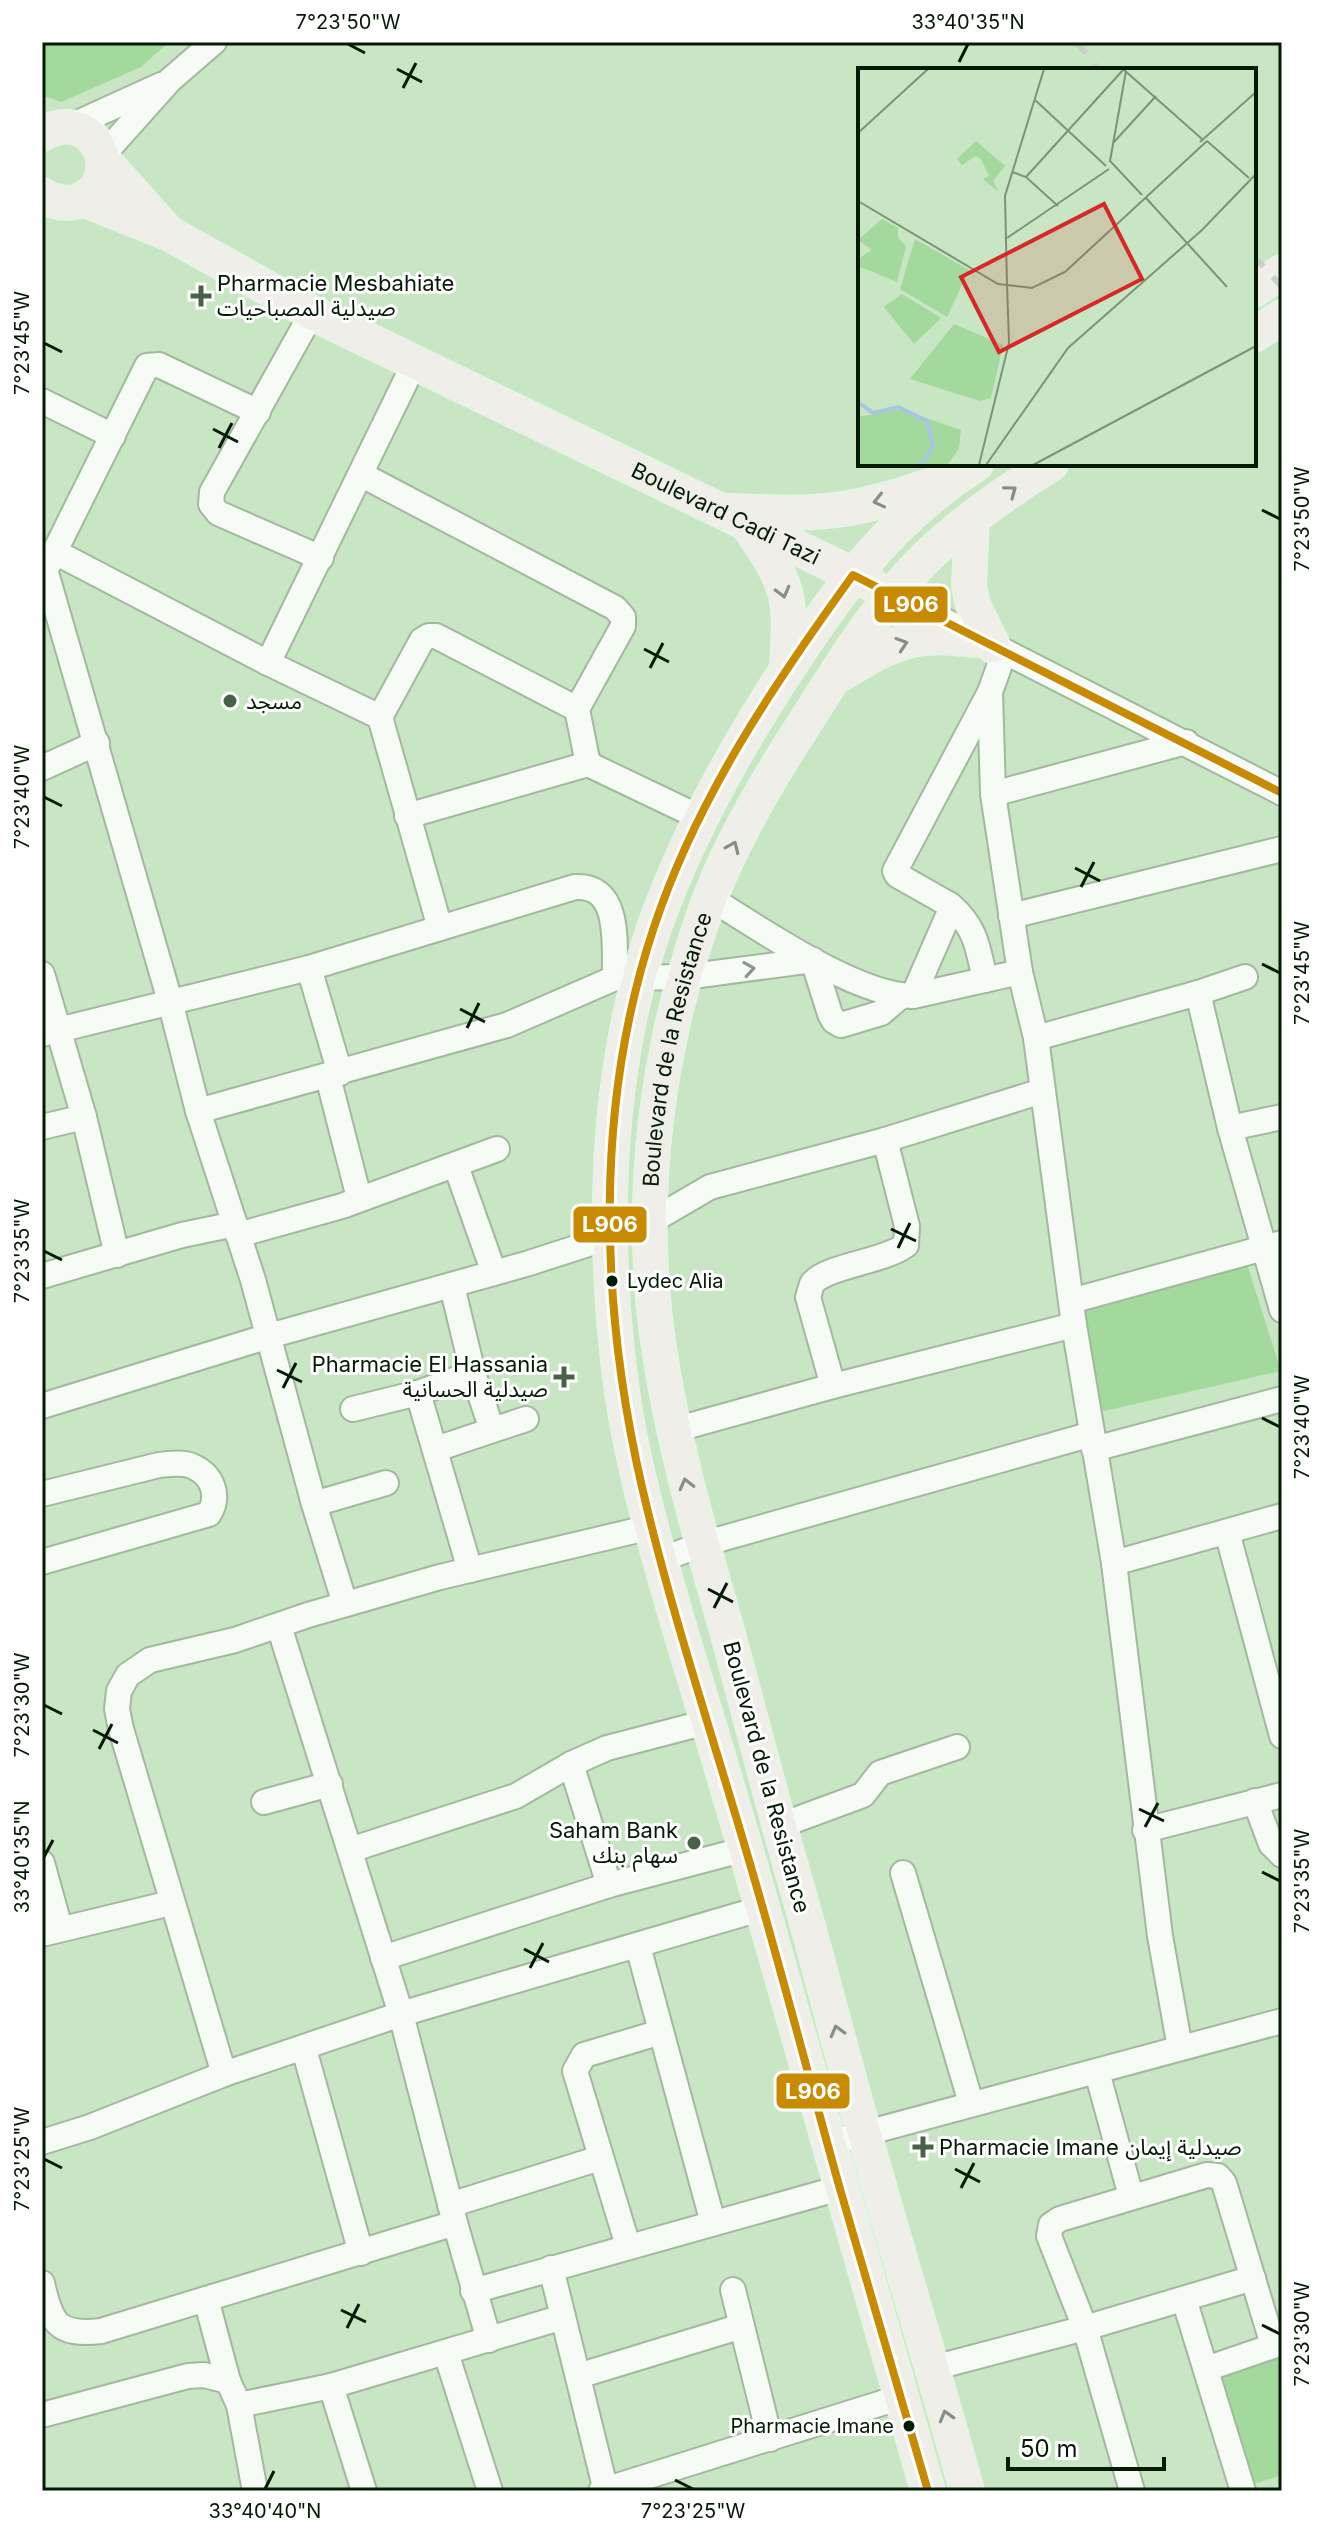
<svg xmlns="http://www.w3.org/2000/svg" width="1324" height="2533" font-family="Inter,'Noto Sans Arabic',sans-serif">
  <rect width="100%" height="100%" fill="#c8e6c4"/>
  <g fill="#a4d99d">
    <polygon points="42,42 169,42 141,67 61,102 42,95"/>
    <polygon points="1245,1258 1281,1371 1095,1413 1080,1300"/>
    <polygon points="1282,2355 1282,2475 1251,2485 1216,2376"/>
  </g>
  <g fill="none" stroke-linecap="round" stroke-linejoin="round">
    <g stroke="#a2b99e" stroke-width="28">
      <g id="minor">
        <polyline points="71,126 161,85"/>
        <polyline points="103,155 170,80 214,42"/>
        <polyline points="312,313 212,492 211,504 218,513 321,558"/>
        <polyline points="42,401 113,436"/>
        <polyline points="362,475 615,608 623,617 623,626 577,709 588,764"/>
        <polyline points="55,552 268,663 380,717"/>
        <polyline points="42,559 170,1001 198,1111 253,1280 314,1504 345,1604"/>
        <polyline points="48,565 147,366 159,365 258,412"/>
        <polyline points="894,595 1282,793"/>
        <polyline points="1004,653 990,692 993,794 1020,972 1036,1038 1074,1325 1114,1563 1160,1936 1180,2048"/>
        <polyline points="268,663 415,362"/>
        <polyline points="42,768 97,743"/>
        <polyline points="993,794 1186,742"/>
        <polyline points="407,816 588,764 701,818"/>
        <path d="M710,898C760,929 857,996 913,996L1020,972"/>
        <path d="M950,905C976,927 978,948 985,980"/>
        <polyline points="1011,916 1282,849"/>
        <polyline points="440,928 380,717 422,640 429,636 436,636 577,709"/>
        <polyline points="813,960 830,1014 834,1021 841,1025 881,1013 901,996"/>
        <polyline points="309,968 340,1073"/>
        <polyline points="42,974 84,1117 117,1255"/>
        <polyline points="1198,993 1230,1128 1282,1310"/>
        <polyline points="913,996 951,909 950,905 897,875 895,871 989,694"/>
        <path d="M42,1034L309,968L575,887C622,884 614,946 615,978"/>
        <polyline points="1036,1038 1198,993 1245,977"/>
        <polyline points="328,1077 359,1198"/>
        <polyline points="198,1111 507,1025 615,978 685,977 813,960"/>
        <polyline points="42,1127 84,1117"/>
        <polyline points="1230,1128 1282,1117"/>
        <polyline points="456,1166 494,1273"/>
        <polyline points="650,1222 710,1187 885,1140 1042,1091"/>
        <polyline points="238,1235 342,1206 497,1149"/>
        <polyline points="42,1276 182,1235 235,1224"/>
        <polyline points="452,1286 473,1373 492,1430"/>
        <polyline points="1071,1301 1282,1243"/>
        <path d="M833,1386L808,1297C809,1295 811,1286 812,1284C824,1266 884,1262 906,1245L907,1226L885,1140"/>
        <polyline points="418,1393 470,1570"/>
        <polyline points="42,1406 269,1336 526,1264 610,1237"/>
        <polyline points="353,1409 418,1393 473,1373"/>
        <polyline points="674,1430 833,1386 1074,1325"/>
        <polyline points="436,1449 526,1419"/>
        <polyline points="1094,1449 1282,1399"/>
        <path d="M42,1494L159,1465C170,1464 182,1462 192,1466C213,1475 220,1496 209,1514L42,1562"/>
        <polyline points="314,1504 386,1483"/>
        <polyline points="1227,1532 1282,1736"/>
        <polyline points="660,1560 703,1544 1092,1434"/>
        <polyline points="1114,1563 1282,1516"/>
        <polyline points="279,1626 401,2014 455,2223 489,2340"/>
        <polyline points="571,1764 609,1885"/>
        <polyline points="1255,1801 1271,1844 1282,1855"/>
        <polyline points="264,1802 330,1784"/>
        <polyline points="779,1826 863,1795 880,1773 957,1747"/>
        <polyline points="1145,1830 1282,1795"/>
        <polyline points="350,1850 516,1796 571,1764 607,1748 707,1722"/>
        <polyline points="42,1863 60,1928"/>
        <polyline points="903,1873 971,2103"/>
        <polyline points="42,1934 171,1903"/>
        <polyline points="638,1946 713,2223"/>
        <polyline points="383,1958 609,1885 746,1849"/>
        <polyline points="304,2049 361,2253"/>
        <polyline points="1097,2072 1131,2196"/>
        <polyline points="224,2074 121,1729 117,1709 119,1691 128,1675 150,1660 235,1640 308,1615 440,1577 651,1527"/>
        <polyline points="42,2142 90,2127 224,2074 401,2014 763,1908"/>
        <polyline points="829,2143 1282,2021"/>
        <polyline points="450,2205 600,2158"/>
        <polyline points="628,2246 575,2071 584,2055 661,2032"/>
        <polyline points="551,2268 606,2491"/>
        <path d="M42,2283C51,2323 57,2336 101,2331L455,2223"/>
        <polyline points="733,2290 770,2439"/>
        <polyline points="473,2291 840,2188"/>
        <polyline points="206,2299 228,2381"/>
        <polyline points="1184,2299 1243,2491"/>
        <polyline points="446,2353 490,2491"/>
        <polyline points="933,2368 1085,2328 1253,2278"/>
        <polyline points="1206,2369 1282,2343"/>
        <polyline points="578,2376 742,2326"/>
        <polyline points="331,2386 364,2491"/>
        <polyline points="239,2405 331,2386 563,2317"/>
        <polyline points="42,2415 188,2376 204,2375 228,2381 239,2405 255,2491"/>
        <polyline points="601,2491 901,2397"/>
        <polyline points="1132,2491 1085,2328 1049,2236 1051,2225 1060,2219 1207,2175 1218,2176 1224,2183 1273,2345"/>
      </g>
    </g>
    <g stroke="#e6f4e4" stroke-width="36">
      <g id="major">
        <path d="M42,134C97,103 129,182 78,201C65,205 53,202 42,195"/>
        <polyline points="104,161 165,229"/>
        <path id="s1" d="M83,199L170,234L312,313L870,583"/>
        <polyline points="1254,290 1282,272"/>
        <polyline points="1254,335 1282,317"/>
        <path d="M729,511C767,512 806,515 843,509C875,504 905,494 935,484"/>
        <polyline points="972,520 969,586 973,605 993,646"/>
        <path d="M748,525C762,546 778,568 785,592C791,616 788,643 787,668"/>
        <path d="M839,675C862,662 886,645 912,640C934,635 959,639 981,640"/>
        <path d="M928,2491C867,2280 809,2069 748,1858C725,1777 700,1697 676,1616C655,1543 633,1468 622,1392C601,1239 604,1073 655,925C682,850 720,777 762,709C821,614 880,525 976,464"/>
        <path id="s2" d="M967,2491C934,2370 896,2250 863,2129C842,2055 823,1980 802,1905C776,1817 753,1727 729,1638C702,1542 674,1447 659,1348C636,1198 657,1043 709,901C731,843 763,788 797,735C840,668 882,595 943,542C976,513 1014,487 1051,464"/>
      </g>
    </g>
    <use href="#minor" stroke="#f7fbf6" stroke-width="24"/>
    <use href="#major" stroke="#efeee9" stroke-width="32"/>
    <g stroke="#c8d1c7" stroke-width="6" stroke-dasharray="14 14" stroke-linecap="butt">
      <polyline points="1077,42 1099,70"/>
      <polyline points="1254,256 1282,287"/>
    </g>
    <g stroke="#fff" stroke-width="14">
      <path id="bus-1" d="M928,2491C899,2390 869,2290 840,2189C809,2079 781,1968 748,1857C712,1734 671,1612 642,1487C600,1304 594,1106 654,927C697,798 774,684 853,575L1282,793"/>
    </g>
    <use href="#bus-1" stroke="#c78a01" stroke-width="8"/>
  </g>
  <defs><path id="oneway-chevron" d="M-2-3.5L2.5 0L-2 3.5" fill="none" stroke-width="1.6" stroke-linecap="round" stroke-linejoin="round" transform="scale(2)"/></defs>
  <g stroke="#868f82">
    <use href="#oneway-chevron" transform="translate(1011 491) rotate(-37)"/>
    <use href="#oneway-chevron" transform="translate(879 501) rotate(167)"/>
    <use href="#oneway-chevron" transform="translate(783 592) rotate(75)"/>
    <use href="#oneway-chevron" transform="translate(902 644) rotate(-18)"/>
    <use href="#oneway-chevron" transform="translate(733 847) rotate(-66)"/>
    <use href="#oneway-chevron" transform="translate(686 1484) rotate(-104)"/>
    <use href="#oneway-chevron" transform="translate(837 2031) rotate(-105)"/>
    <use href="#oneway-chevron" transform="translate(946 2416) rotate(-106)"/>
  </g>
  <use stroke="#8a9689" href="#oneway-chevron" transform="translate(749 969) rotate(-9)"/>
  <path fill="none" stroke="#051a04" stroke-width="3" d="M348,44L365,53M959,62L968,44M397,69L422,82M403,88L416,63M44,343L62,352M213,429L238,442M219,448L232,423M1262,510L1280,519M644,649L669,662M650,668L663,643M44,797L62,806M1075,868L1100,881M1081,887L1094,862M1262,964L1280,973M460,1009L485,1022M467,1028L479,1003M891,1229L916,1241M898,1248L910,1223M44,1251L62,1260M277,1370L302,1382M283,1388L296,1363M1262,1418L1280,1427M708,1589L733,1602M714,1608L727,1583M44,1705L62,1714M93,1730L118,1743M99,1749L112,1724M1139,1809L1164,1821M1145,1827L1158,1803M44,1857L53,1840M1262,1872L1280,1881M524,1949L549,1962M530,1968L543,1943M44,2159L62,2168M955,2169L980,2182M961,2188L974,2163M341,2310L366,2322M1262,2325L1280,2334M347,2328L359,2304M675,2480L693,2489M265,2489L274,2471"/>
  <g fill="#496147" stroke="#fff" stroke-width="3">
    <path d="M197 284h8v8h8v8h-8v8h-8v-8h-8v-8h8z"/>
    <circle cx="230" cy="701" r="8"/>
    <path d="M560 1365h8v8h8v8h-8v8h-8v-8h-8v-8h8z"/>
    <circle cx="694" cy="1843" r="8"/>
    <path d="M919 2135h8v8h8v8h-8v8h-8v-8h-8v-8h8z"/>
  </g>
  <g fill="#051a04" stroke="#fff" stroke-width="3">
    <circle cx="612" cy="1281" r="7"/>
    <circle cx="909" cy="2426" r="7"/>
  </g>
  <g text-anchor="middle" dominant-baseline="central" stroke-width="6" stroke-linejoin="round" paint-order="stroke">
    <g font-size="20" fill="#051a04" stroke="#fff" text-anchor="start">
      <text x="627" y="1281">Lydec Alia</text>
      <text x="894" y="2426" text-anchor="end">Pharmacie Imane</text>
    </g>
    <g font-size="22" fill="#051a04" stroke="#fff" text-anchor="start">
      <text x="217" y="283">Pharmacie Mesbahiate<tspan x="217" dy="25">صيدلية المصباحيات</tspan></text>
      <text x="246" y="701">مسجد</text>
      <text x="548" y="1364" text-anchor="end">Pharmacie El Hassania<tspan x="548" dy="25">صيدلية الحسانية</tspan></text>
      <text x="678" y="1830" text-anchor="end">Saham Bank<tspan x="678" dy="25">سهام بنك</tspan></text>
      <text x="939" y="2147">Pharmacie Imane صيدلية إيمان</text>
    </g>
    <g font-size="22" fill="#051a04" stroke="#fff">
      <text stroke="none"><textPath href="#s1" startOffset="716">Boulevard Cadi Tazi</textPath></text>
      <text stroke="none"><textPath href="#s2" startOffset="1486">Boulevard de la Resistance</textPath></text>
      <text transform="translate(767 1777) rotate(75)">Boulevard de la Resistance</text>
    </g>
  </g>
  <g transform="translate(858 68)">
    <rect width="398" height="398" fill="#c8e6c4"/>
    <path d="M118,73L147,98L135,113L141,124L125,111L131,108L123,91L118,88L104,97L99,91ZM24,151L40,160V170L48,178L39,214L0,198V191L14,182L0,172ZM57,171L111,202L89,249L42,221ZM44,226L83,250L56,276L26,239ZM96,256L145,277L133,330L122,333L52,311ZM42,341L103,362L101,381L89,397H0V349Z" fill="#a4d99d"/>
    <path fill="none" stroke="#a7c6e4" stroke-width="4" d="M0,334L15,345L40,339L69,353L75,379L64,397"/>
    <path fill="none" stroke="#7a9477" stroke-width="2" d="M265,1L344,71M268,3L252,93L284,127M176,31L248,98M0,65L70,1M349,73L391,110M256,74L298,28M342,74L398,24M154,104L168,109L200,138M168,109L265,2M288,130L369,219M0,133L140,216L174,220L207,204L349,73M149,170L251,101M149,216L147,128L186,1M121,397L151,275L149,216M128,397L210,280L344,162L398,106M175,397L398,278"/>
    <path fill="#d62828" fill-opacity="0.15" stroke="#d62828" stroke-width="4" d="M246,136L284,211L141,284L103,209Z"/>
    <rect width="398" height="398" fill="none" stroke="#051a04" stroke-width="4"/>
  </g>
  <g stroke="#fff" stroke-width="3">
    <rect x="873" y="585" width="76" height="39" rx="8" fill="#c78a01"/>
    <rect x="572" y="1205" width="76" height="39" rx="8" fill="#c78a01"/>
    <rect x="775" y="2072" width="76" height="38" rx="8" fill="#c78a01"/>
  </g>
  <g font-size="22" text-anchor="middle" font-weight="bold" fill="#fff">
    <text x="911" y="612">L906</text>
    <text x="610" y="1232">L906</text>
    <text x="813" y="2099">L906</text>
  </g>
  <rect width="1324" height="2533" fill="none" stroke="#ffffff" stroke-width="88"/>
  <path d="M1008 2457v12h156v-12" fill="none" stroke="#051a04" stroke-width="4"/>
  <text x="1020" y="2457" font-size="24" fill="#051a04" stroke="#ffffff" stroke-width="6" paint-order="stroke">50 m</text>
  <rect x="44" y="44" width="1236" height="2445" fill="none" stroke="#051a04" stroke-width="3"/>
  <g font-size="20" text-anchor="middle" fill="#051a04">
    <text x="348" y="29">7°23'50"W</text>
    <text x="968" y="29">33°40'35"N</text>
    <text transform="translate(22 343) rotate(-90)" y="7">7°23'45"W</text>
    <text transform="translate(1302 519) rotate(-90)" y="7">7°23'50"W</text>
    <text transform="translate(22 797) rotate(-90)" y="7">7°23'40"W</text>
    <text transform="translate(1302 973) rotate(-90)" y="7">7°23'45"W</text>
    <text transform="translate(22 1251) rotate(-90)" y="7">7°23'35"W</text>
    <text transform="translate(1302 1427) rotate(-90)" y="7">7°23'40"W</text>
    <text transform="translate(22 1705) rotate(-90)" y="7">7°23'30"W</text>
    <text transform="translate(22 1857) rotate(-90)" y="7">33°40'35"N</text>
    <text transform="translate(1302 1881) rotate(-90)" y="7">7°23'35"W</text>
    <text transform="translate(22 2159) rotate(-90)" y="7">7°23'25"W</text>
    <text transform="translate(1302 2334) rotate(-90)" y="7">7°23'30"W</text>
    <text x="265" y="2518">33°40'40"N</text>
    <text x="693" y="2518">7°23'25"W</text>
  </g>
</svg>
